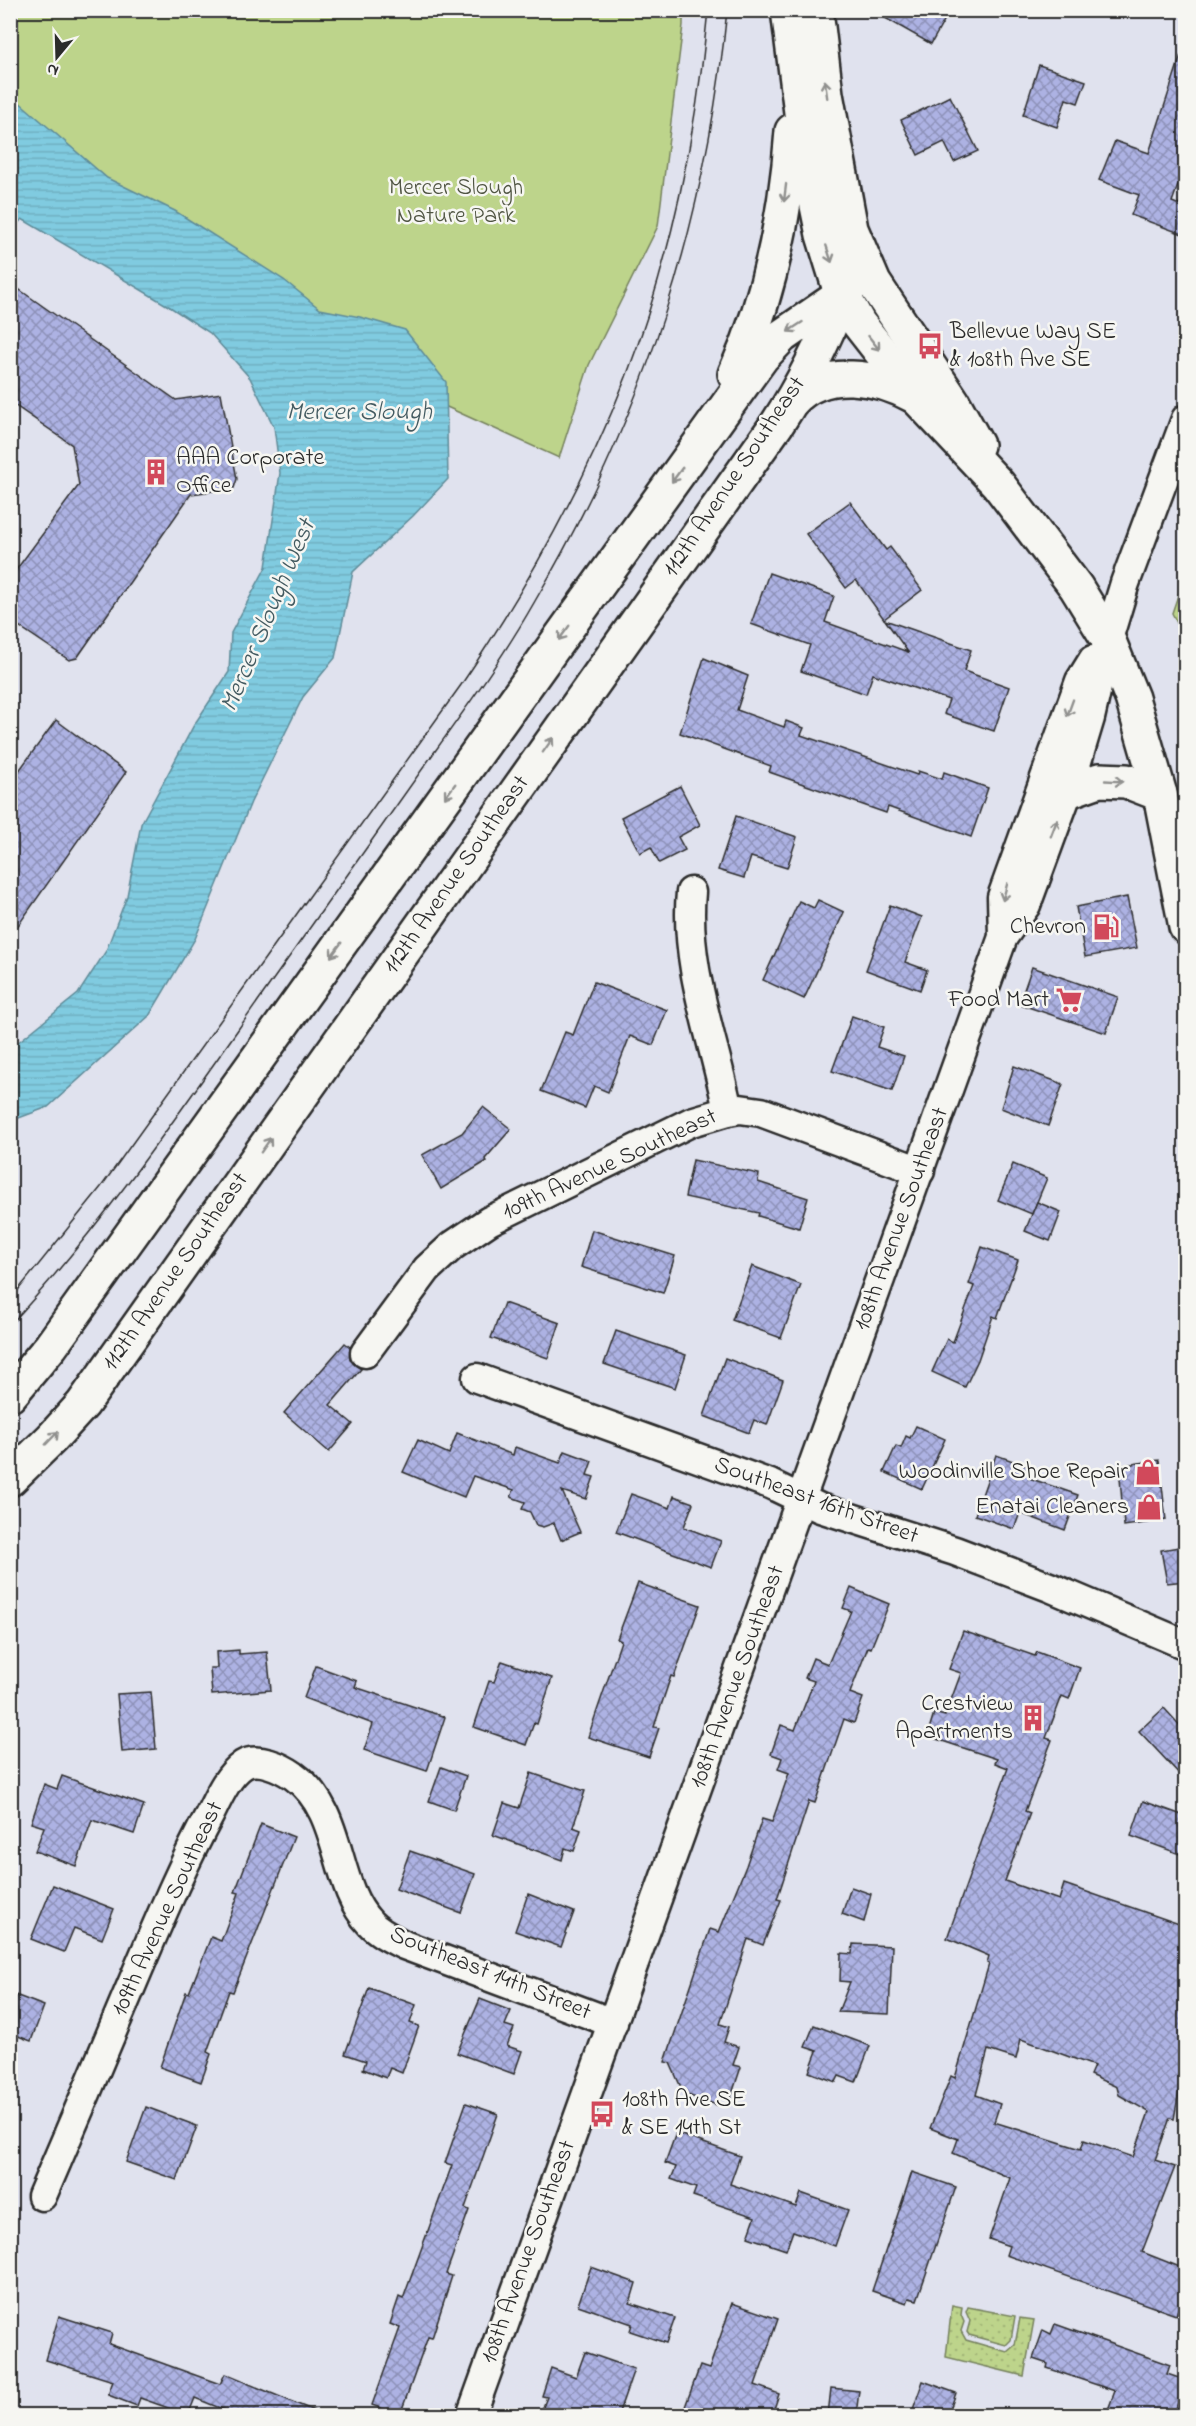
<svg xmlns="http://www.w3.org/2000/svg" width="1196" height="2426" font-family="'Indie Flower',sans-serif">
  <defs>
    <pattern id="grass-dots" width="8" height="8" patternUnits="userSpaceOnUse" patternTransform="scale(1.5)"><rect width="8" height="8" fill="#bdd48b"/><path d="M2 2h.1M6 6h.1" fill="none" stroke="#a3b678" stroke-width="1.8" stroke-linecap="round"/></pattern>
    <pattern id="water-rules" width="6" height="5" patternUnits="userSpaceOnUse" patternTransform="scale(1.5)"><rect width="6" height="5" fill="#80cbe0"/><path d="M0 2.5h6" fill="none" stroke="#6faec0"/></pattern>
    <pattern id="building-cross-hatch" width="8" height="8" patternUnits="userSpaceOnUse" patternTransform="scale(1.5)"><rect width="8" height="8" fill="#adb2e3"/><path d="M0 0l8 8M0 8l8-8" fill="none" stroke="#8d91b8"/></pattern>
  </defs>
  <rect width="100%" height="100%" fill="#e0e2ee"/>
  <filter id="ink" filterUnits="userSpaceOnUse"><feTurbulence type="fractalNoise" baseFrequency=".0167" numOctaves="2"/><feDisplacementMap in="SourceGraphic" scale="12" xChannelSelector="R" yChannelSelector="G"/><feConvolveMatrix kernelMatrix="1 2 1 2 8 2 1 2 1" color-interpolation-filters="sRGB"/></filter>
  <g filter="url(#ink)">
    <g fill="url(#grass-dots)" stroke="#74805b" stroke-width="1.5">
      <polygon points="952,2305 962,2307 961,2315 964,2322 961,2331 966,2340 1007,2352 1015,2345 1020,2318 1034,2320 1024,2376 946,2357"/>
      <polygon points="968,2307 1015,2316 1011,2340 1006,2345 969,2335 967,2332 970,2321 966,2312"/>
    </g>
    <g fill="#bdd48b" stroke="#74805b" stroke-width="1.5">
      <polygon points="11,11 683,11 683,25 658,226 589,365 559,458 275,329 11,174"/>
      <polygon points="1185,575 1185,639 1172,613"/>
    </g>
    <polygon fill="url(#water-rules)" stroke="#5e8b98" stroke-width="1.5" points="11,95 107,178 175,211 284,280 320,309 360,317 405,330 446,382 448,479 413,516 353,572 335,658 303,697 251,802 195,939 149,1016 48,1107 11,1121 11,1048 78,994 106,951 127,896 141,824 194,725 229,672 231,633 266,567 280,473 274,427 250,378 210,333 170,307 22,219 11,231 11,222 16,216 10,213"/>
    <g fill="url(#building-cross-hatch)" stroke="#2b2b2b" stroke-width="1.5" fill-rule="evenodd">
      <polygon points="871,10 950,10 931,44"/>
      <polygon points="1181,55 1185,55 1185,166 1172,202 1185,207 1185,235 1131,215 1139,195 1099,180 1115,141 1149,153"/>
      <polygon points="1039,65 1086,81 1078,103 1066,99 1057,127 1023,115"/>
      <polygon points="950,96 978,151 954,162 944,142 918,155 901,120"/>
      <polygon points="10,283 176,400 221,393 237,479 234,488 191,494 77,658 69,660 10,620 10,578 79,485 72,445 10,402"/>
      <polygon points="850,502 886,550 890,547 922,590 884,619 856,580 846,588 806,534"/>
      <polygon points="769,573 834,596 825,622 908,652 885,620 971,650 964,671 1009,687 994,731 944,714 949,700 873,674 866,694 801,671 810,645 751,624"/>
      <polygon points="704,658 748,676 737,710 784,727 786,721 804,728 801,735 917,775 918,771 942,779 944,772 988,788 971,837 888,807 886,813 769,772 771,766 680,733"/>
      <polygon points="56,720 126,772 10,937 10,783"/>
      <polygon points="680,786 700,825 678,837 685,850 659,863 651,847 640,853 621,817"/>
      <polygon points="736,816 797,837 787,868 751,857 744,878 718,870"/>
      <polygon points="1127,897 1137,948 1085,957 1076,907"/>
      <polygon points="818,900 844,912 804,999 763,980 799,901 814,908"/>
      <polygon points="890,905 922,917 905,962 927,970 920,990 866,970"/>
      <polygon points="1032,967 1118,997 1106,1033 1019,1004"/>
      <polygon points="594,982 667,1010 653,1045 630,1036 608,1092 594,1086 585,1108 541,1091 565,1032 573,1035"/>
      <polygon points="852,1016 884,1027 877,1047 904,1056 892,1091 832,1071"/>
      <polygon points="1014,1066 1063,1084 1048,1126 1001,1108"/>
      <polygon points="483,1107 511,1129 485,1159 487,1161 441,1189 422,1155 462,1133"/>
      <polygon points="693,1160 759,1174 758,1182 808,1198 799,1228 758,1216 759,1213 685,1197"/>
      <polygon points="1013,1164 1047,1178 1032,1214 998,1200"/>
      <polygon points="1037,1202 1061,1212 1050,1241 1025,1231"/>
      <polygon points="592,1230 675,1256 663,1293 581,1267"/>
      <polygon points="982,1247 1018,1260 997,1318 993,1316 978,1360 965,1387 932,1372 947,1339 953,1342 974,1286 969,1284"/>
      <polygon points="752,1266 801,1285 781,1338 732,1320"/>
      <polygon points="504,1303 560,1323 548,1358 491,1338"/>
      <polygon points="616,1331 686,1355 675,1388 604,1364"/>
      <polygon points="345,1343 350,1347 350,1360 361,1369 330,1405 353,1424 329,1452 284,1413"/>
      <polygon points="725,1358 783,1380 767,1425 754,1420 749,1433 704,1416"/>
      <polygon points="916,1426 945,1439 922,1489 884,1472 896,1446 901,1448 906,1436 910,1438"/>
      <polygon points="457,1433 513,1455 515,1447 560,1463 565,1451 592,1461 587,1475 594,1477 586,1499 562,1491 580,1532 561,1540 554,1523 543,1527 536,1525 530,1512 522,1509 525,1502 511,1497 514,1490 473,1476 464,1497 403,1472 418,1440 449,1454"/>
      <polygon points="996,1455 1033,1468 1029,1478 1078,1495 1065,1530 1020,1513 1014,1529 975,1515"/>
      <polygon points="1159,1460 1166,1520 1124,1526 1119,1466"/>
      <polygon points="631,1494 670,1508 674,1496 693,1503 684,1527 721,1541 711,1567 616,1532"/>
      <polygon points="1185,1546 1185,1581 1167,1583 1161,1550"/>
      <polygon points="638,1583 700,1605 674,1677 671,1676 654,1727 659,1728 649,1757 588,1737 621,1641 617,1639"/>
      <polygon points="851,1588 889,1604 871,1648 868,1647 850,1693 863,1698 854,1723 844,1719 815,1803 809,1801 777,1899 781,1900 763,1945 748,1939 720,2024 729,2027 724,2042 739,2047 733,2065 741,2067 731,2097 720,2093 717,2105 684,2094 670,2063 665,2062 710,1929 719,1932 746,1866 762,1819 772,1822 789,1773 778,1769 782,1758 771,1754 781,1725 795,1730 814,1681 805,1678 813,1658 828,1664 851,1611 843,1608"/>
      <path d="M963,1631L1035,1656L1037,1652L1080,1668L1069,1699L1062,1696L1046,1738L1052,1740L1025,1811L1030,1813L1005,1881L1059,1900L1064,1884L1185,1926V2059L1174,2119L1170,2118L1155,2160L1175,2167L1142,2252L1185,2269V2287L1176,2315L1006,2255L1009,2246L989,2239L1010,2178L953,2153L958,2139L930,2128L951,2076L955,2078L989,1964L987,1963L989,1956L947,1938L1008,1768L995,1763L997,1759L927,1736L934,1713L945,1716L961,1673L949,1669ZM1021,2039L1094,2066L1090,2075L1117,2087L1119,2095L1149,2112L1133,2157L1084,2140L1081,2149L994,2122L1000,2104L976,2095L988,2050L1016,2059Z"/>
      <polygon points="239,1650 239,1654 267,1652 271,1690 212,1695 210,1668 217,1668 216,1652"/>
      <polygon points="502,1661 552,1678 537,1724 534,1723 526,1745 474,1727 489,1681 494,1682"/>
      <polygon points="316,1666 357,1681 355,1687 445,1717 427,1771 364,1750 373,1724 304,1698"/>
      <polygon points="151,1692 156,1749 122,1752 117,1694"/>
      <polygon points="1164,1708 1185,1731 1185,1780 1139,1731"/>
      <polygon points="441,1767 466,1776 454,1810 429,1801"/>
      <polygon points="531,1773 585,1791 573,1827 581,1830 574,1851 565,1848 562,1860 493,1835 504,1803 519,1808"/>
      <polygon points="62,1776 144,1805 134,1834 92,1820 76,1866 35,1851 44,1827 31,1823 44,1784 57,1789"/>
      <polygon points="1143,1801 1185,1816 1185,1856 1131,1836"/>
      <polygon points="261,1824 294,1837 233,1992 229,1991 207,2052 211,2054 201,2082 160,2067 186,1992 189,1993 211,1937 221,1941 239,1893 235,1892"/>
      <polygon points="410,1851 475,1874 461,1913 396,1889"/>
      <polygon points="53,1885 114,1909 102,1939 74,1928 64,1952 31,1939"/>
      <polygon points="851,1887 871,1894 864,1922 842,1914"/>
      <polygon points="528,1894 574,1912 561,1947 515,1931"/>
      <polygon points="853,1944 892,1946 889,2014 838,2012 850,1982 840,1981 841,1953 852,1954"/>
      <polygon points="369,1988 416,2005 410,2023 419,2026 402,2073 390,2068 386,2078 363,2069 366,2061 345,2054"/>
      <polygon points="10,1993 44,2006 31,2041 10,2033"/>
      <polygon points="480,1999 511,2011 505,2025 514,2028 507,2046 522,2051 514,2074 457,2053"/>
      <polygon points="814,2025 870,2046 856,2082 839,2076 836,2082 809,2072 817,2051 805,2047"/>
      <polygon points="466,2103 498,2114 465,2208 469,2210 446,2274 452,2276 432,2338 428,2337 400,2415 372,2405 400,2328 390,2324 399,2297 403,2299 452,2165 445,2163"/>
      <polygon points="146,2107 197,2126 177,2180 126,2162"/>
      <polygon points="676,2133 740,2156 730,2184 796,2207 801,2193 848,2210 835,2246 793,2231 786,2250 748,2237 755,2217 693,2196 696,2188 671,2179 676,2167 665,2163"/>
      <polygon points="912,2172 956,2187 917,2300 909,2298 907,2303 872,2291"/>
      <polygon points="591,2267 636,2283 630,2303 675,2318 666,2343 630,2331 632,2324 578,2305"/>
      <polygon points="732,2303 778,2319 755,2385 779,2394 772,2415 682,2415 700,2366 709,2369"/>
      <polygon points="59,2316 112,2333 109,2344 220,2384 225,2374 324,2415 237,2415 195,2398 188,2415 140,2398 137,2406 108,2395 113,2381 46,2360"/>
      <polygon points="1055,2324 1170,2365 1167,2374 1185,2380 1174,2415 1106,2415 1115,2391 1047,2368 1048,2364 1033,2359 1043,2330 1051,2334"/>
      <polygon points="585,2352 634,2369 618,2415 540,2415 547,2397 542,2396 551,2368 576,2377"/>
      <polygon points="923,2381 956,2393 948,2415 911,2415"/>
      <polygon points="831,2388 859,2391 856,2415 828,2415"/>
    </g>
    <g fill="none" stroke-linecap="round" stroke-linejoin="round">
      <g stroke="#2b2b2b" stroke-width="33">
        <g id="minor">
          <path d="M691,892C684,966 714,1039 728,1111"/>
          <polyline points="1003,937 1002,897 1080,681 1093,660"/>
          <polyline points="365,1353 427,1269 452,1246 489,1221 691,1122 728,1111 740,1109 761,1112 920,1171"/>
          <polyline points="477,1378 770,1484 820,1508 955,1551 1052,1588 1186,1645"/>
          <path d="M42,2196C76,2117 110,2037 143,1958C164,1909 185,1860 210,1814C218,1798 227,1776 243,1765C258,1756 281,1767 294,1776C344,1812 332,1883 370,1923C379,1933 393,1939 404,1945L613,2023"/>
          <polyline points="471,2416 1003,937 1026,905 1068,791 1090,718 1108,639 1125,583 1186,419"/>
        </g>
      </g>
      <g stroke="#2b2b2b" stroke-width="38">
        <g id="major">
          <polyline points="788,10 806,152 823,235 840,290 859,324 917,398 998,484 1076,587 1108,639 1132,698 1160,794 1186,927"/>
          <polyline points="816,10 826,94 851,229 874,283 953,402 977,445"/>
          <path d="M735,374C770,296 786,215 792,131"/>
          <path d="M792,401C823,366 879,376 916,397"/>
          <polyline points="1068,791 1099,780 1126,781 1160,794"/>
          <polyline points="10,1395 51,1346 762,357 782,336 843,294 866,270"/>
          <path d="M10,1479L52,1438L83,1404L777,424C804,383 825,339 843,294"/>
        </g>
      </g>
      <use href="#minor" stroke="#f6f6f2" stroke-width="28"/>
      <use href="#major" stroke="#f6f6f2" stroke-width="33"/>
      <g stroke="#2b2b2b" stroke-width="1.5">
        <path d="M10,1300L101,1187L461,685C526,589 584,485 626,377C670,263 697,132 708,10"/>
        <path d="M10,1325C116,1211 202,1079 292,953C339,887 386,820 433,754C469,704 505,654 535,601C644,415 706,225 727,10"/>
      </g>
    </g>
    <defs><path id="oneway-shaft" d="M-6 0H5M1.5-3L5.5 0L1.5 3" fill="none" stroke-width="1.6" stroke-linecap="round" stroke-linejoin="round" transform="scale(1.5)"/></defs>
    <g stroke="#90908e">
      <use href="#oneway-shaft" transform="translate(826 89) rotate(-98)"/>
      <use href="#oneway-shaft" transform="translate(785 193) rotate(97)"/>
      <use href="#oneway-shaft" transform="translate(829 254) rotate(72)"/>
      <use href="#oneway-shaft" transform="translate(795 327) rotate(147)"/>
      <use href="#oneway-shaft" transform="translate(874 343) rotate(52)"/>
      <use href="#oneway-shaft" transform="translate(677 475) rotate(126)"/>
      <use href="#oneway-shaft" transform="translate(564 633) rotate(126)"/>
      <use href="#oneway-shaft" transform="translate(1070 708) rotate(110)"/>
      <use href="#oneway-shaft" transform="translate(548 745) rotate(-55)"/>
      <use href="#oneway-shaft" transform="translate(1114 781) rotate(3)"/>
      <use href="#oneway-shaft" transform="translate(450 791) rotate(126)"/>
      <use href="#oneway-shaft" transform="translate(1054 828) rotate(-69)"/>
      <use href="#oneway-shaft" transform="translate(1005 892) rotate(105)"/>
      <use href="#oneway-shaft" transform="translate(336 950) rotate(126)"/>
      <use href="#oneway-shaft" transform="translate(266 1145) rotate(-55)"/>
      <use href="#oneway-shaft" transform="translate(52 1438) rotate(-46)"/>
    </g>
  </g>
  <defs>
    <g id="bus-bare" transform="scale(2.07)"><path d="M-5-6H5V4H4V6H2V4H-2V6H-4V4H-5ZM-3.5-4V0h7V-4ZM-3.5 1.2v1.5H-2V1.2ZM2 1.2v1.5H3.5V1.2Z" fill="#d1495b" stroke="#f6f6f2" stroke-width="2.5" paint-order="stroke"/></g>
    <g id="building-bare" transform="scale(2.07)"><path d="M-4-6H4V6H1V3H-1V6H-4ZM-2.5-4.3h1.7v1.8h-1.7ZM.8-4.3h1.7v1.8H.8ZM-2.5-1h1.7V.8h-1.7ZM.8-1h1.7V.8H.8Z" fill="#d1495b" stroke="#f6f6f2" stroke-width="2.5" paint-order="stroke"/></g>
    <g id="fuel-bare" transform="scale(2.07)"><path d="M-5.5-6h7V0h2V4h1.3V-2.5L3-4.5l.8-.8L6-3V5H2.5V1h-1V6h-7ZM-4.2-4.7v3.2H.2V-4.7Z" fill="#d1495b" stroke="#f6f6f2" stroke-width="2.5" paint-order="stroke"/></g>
    <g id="supermarket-bare" transform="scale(2.07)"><path d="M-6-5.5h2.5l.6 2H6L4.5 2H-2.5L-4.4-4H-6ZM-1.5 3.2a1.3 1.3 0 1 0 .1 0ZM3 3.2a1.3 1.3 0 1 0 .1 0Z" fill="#d1495b" stroke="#f6f6f2" stroke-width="2.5" paint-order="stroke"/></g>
    <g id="shop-bare" transform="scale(2.07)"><path d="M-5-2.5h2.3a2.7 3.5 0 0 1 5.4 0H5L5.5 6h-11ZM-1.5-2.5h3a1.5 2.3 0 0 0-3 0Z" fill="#d1495b" stroke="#f6f6f2" stroke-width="2.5" paint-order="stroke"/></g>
  </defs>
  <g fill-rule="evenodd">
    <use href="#bus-bare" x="930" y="346"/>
    <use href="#building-bare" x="156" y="472"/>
    <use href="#fuel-bare" x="1106" y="927"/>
    <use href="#supermarket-bare" x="1069" y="1000"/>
    <use href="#shop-bare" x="1148" y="1472"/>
    <use href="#shop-bare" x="1149" y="1507"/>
    <use href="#building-bare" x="1033" y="1718"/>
    <use href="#bus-bare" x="602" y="2114"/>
  </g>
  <g text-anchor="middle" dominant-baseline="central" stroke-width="5" stroke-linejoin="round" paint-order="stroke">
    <g font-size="24" fill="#505543" stroke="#f6f6f2">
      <text x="456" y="188">Mercer Slough<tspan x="456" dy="28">Nature Park</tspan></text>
    </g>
    <g font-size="24" fill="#2b2b2b" stroke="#f6f6f2" text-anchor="end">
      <text x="950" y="332" text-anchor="start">Bellevue Way SE<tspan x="950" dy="28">&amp; 108th Ave SE</tspan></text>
      <text x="176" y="458" text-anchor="start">AAA Corporate<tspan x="176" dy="28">Office</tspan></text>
      <text x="1086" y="927">Chevron</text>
      <text x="1049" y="1000">Food Mart</text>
      <text x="1128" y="1472">Woodinville Shoe Repair</text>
      <text x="1129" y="1507">Enatai Cleaners</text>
      <text x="1013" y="1704">Crestview<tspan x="1013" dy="28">Apartments</tspan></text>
      <text x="622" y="2100" text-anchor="start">108th Ave SE<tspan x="622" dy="28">&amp; SE 14th St</tspan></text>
    </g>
    <g font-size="24" fill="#2b2b2b" stroke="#f6f6f2">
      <text transform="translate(735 477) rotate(-56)">112th Avenue Southeast</text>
      <text transform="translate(457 875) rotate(-55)">112th Avenue Southeast</text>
      <text transform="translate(610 1165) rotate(-25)">109th Avenue Southeast</text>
      <text transform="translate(902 1219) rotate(-70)">108th Avenue Southeast</text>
      <text transform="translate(176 1272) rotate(-55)">112th Avenue Southeast</text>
      <text transform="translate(816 1501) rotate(20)">Southeast 16th Street</text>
      <text transform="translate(738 1677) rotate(-70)">108th Avenue Southeast</text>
      <text transform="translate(168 1909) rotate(-65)">109th Avenue Southeast</text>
      <text transform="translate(490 1974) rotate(22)">Southeast 14th Street</text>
      <text transform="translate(529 2252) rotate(-70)">108th Avenue Southeast</text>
    </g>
    <g font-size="26" font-style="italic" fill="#445b61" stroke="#f6f6f2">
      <text x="359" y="413">Mercer Slough</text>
      <text transform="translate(269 616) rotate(-67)">Mercer Slough West</text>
    </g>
  </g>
  <rect width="1196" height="2426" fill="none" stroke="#f6f6f2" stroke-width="36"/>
  <rect x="18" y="18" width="1160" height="2390" fill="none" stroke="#2b2b2b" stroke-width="2" filter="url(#ink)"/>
  <g transform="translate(57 57) rotate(199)" stroke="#f6f6f2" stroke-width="4.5" paint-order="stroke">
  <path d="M0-4.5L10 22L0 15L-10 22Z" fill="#2b2b2b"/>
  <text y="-9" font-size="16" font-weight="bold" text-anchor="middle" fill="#2b2b2b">N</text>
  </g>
</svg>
